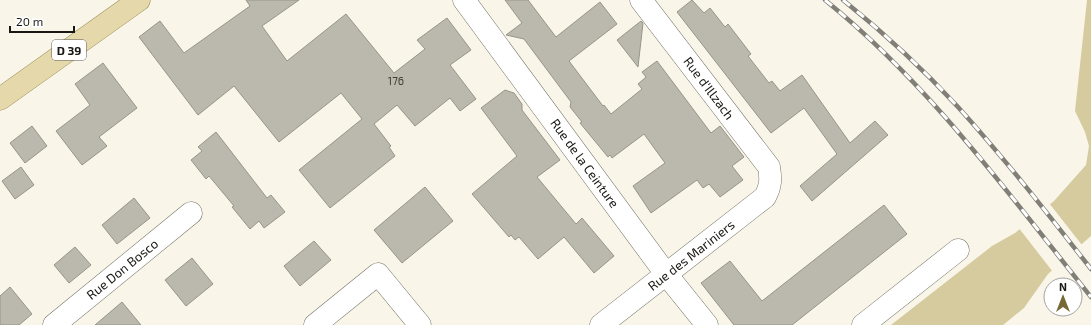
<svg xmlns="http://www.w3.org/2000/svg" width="1091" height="325" font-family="'Exo 2',sans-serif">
  <rect width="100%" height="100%" fill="#f9f6e9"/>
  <polygon fill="#d6ca9f" points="1087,0 1091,0 1091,236 1048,274 1024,308 1003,325 891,325 992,246 1015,233 1054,201 1086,165 1089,146 1085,132 1075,111"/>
  <polygon fill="#f9f6e9" points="1049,203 1082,245 1053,272 1018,227"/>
  <g fill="#bbb8ad" stroke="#979489">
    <polygon points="246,0 299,0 262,26 287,61 346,14 394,73 425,49 417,40 447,18 471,50 450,65 476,99 460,111 450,98 415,126 397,105 374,124 391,146 389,147 395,156 330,208 299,170 362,119 341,93 279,142 234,86 198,115 139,37 160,21 184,53 250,6"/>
    <polygon points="505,0 528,0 556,37 600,2 617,24 569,61 603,106 604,105 611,114 642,89 638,84 646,77 642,72 657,61 711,133 720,126 744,157 732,166 743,180 720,197 709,184 703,188 697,180 651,213 633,186 665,163 644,134 612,158 610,155 608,157 580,123 582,122 570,107 571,102 524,39 506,35 522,23"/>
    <polygon points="692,0 704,13 710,8 725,27 728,24 751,54 748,56 769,83 772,81 780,91 802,75 850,143 875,121 888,135 812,201 800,186 837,154 804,108 771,133 677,12"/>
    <polygon points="641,21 643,23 638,67 617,40"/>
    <polygon points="103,63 137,108 99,137 107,146 82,165 56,131 90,105 75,84"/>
    <polygon points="505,90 514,93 522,104 522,110 560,160 537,177 576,224 582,218 614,256 594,273 564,237 538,259 519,237 515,240 511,235 509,237 472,194 517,156 481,108"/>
    <polygon points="32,126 47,146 25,163 10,143"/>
    <polygon points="216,132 267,198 271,195 285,212 264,228 259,221 250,229 232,207 234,206 209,176 206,179 191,160 202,151 198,147"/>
    <polygon points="21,167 34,185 15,199 2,181"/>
    <polygon points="425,187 453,221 402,263 374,230"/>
    <polygon points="134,198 150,218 117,244 102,225"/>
    <polygon points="884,205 907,234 792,325 734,325 701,283 730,261 762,301"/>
    <polygon points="314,241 331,260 300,286 284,266"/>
    <polygon points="75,247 91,265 69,283 54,265"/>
    <polygon points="192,258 213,284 186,306 165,280"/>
    <polygon points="10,287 32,314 19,325 0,325 0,296"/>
    <polygon points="122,302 141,325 95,325"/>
  </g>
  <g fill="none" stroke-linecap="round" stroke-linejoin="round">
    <g stroke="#747267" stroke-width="23">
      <g id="street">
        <polyline points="464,0 666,274 707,325"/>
        <polyline points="54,325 191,213"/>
        <polyline points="315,325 378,274 420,325"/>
        <path d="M601,325L765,197C771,186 771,179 769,167L641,0"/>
        <polyline points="863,325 958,250"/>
      </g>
    </g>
    <g stroke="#928551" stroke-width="23">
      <polyline id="primary" points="0,99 139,0"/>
    </g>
    <use href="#street" stroke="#fff" stroke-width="22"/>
    <use href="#primary" stroke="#e5d9ab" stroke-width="22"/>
    <g stroke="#817f77" stroke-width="4.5">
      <g id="rail">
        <path d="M825,0C929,84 1008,193 1091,297"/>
        <path d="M843,0C884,33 923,69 958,107C1005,159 1048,214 1091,269"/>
      </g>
    </g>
    <use href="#rail" stroke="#fff" stroke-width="3" stroke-dasharray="9" stroke-linecap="butt"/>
  </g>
  <g text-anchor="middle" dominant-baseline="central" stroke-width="3" stroke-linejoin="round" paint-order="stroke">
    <g font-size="11" fill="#413f3a">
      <text x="396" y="80">176</text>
    </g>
    <rect fill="#fff" stroke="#5d5d5a" stroke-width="1" x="52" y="40" width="34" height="20" rx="3"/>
    <g font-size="12" font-weight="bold" fill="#181713">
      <text x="69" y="50">D 39</text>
    </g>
    <g font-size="13" fill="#181713" stroke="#fff">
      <text transform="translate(709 88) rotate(53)">Rue d'Illzach</text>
      <text transform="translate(585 163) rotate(54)">Rue de la Ceinture</text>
      <text transform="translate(691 255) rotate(-38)">Rue des Mariniers</text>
      <text transform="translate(122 269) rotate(-39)">Rue Don Bosco</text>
    </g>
  </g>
  <g transform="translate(1063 297)"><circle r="19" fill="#ffffff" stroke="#a3a2a1"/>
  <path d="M0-3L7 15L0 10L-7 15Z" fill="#766936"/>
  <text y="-6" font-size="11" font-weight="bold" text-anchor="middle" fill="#181713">N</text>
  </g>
  <path d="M10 26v6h64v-6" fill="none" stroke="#181713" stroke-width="2"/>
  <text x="16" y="26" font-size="12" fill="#181713" stroke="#ffffff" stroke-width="3" paint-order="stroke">20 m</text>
</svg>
